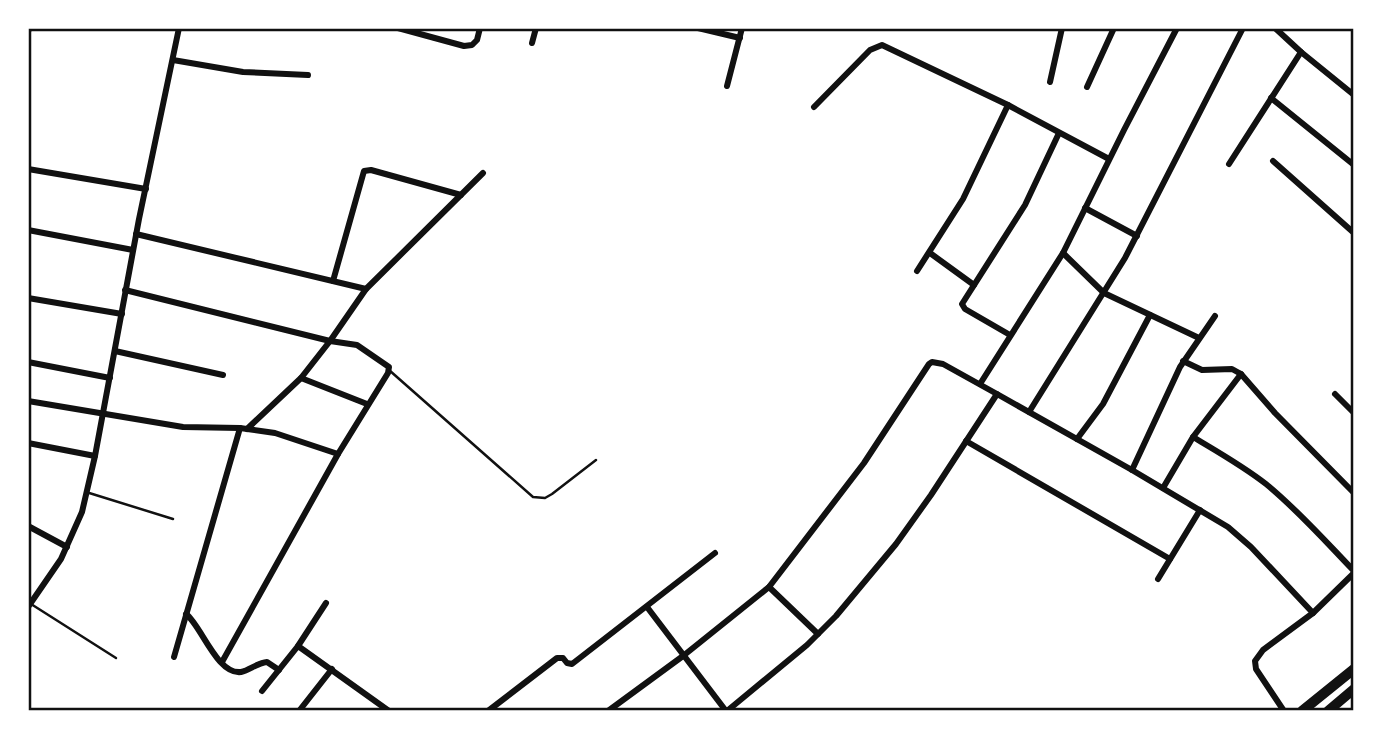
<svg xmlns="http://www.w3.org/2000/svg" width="1382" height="739" font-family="'Fira Sans',sans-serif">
  <rect width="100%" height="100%" fill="#fff"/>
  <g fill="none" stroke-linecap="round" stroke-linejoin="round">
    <g stroke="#111" stroke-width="2.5">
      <polyline points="389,370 533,497 545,498 552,494 596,460"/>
      <polyline points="86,492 173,519"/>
      <polyline points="31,604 116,658"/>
    </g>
    <g stroke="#111" stroke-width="6">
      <polyline points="398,28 464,46 472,45 477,40 480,28"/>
      <polyline points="698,28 740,38"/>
      <polyline points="1275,28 1301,52 1354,95"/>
      <polyline points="28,32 29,28"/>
      <polyline points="532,43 536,28"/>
      <polyline points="173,60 243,72 308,75"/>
      <polyline points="1050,82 1062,28"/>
      <polyline points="727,86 742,28"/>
      <polyline points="1087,87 1114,28"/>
      <polyline points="1271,98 1354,165"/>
      <polyline points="814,107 870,50 882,45 1008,105 1109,159"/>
      <polyline points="1273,161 1354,233"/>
      <polyline points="1229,164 1301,52"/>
      <polyline points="28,169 146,189"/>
      <polyline points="1085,208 1137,236"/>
      <polyline points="28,230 133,250"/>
      <polyline points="136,234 366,289"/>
      <polyline points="930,253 974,285"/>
      <polyline points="1063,253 1104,293 1199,338"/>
      <polyline points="917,271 963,199 1008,105"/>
      <polyline points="333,281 364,171 371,170 461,195"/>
      <polyline points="125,290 330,341 357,345 389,367 388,373 338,454 222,662"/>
      <polyline points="28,298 122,314"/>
      <polyline points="1010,335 965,309 962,304 1025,205 1059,133"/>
      <polyline points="115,351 223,375"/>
      <polyline points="1183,361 1202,370 1232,369 1241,374 1275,413 1354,493"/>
      <polyline points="28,362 110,378"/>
      <polyline points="301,378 367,404"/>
      <polyline points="980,384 1063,253 1124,130 1177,28"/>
      <polyline points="1335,394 1354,413"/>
      <polyline points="28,401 183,427 240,428 275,433 338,454"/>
      <polyline points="1029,412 1125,258 1243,28"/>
      <polyline points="247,429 301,378 330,341 366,289 483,173"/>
      <path d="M1193,437C1218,452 1243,466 1266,484C1298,510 1326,542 1354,571"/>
      <polyline points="1077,439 1103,404 1150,315"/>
      <polyline points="966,441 1170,559"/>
      <polyline points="28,443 95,456"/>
      <polyline points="1132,470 1180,367 1215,316"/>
      <polyline points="1163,488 1193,437 1241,374"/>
      <polyline points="28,526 67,547"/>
      <polyline points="1158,579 1200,510"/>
      <polyline points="769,587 818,634"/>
      <polyline points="28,607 61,559 82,512 95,456 139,219 179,28"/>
      <polyline points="647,607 726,711"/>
      <polyline points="1313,613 1354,573"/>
      <path d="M186,614C201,625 217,675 241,672C250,670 257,663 267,662L279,670"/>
      <polyline points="298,646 326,603"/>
      <polyline points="174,657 240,428"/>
      <polyline points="262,691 298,646 389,711"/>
      <polyline points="299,711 332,669"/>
      <polyline points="488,711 557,658 563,658 567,663 572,664 715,553"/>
      <polyline points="608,711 683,656 769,587 864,463 929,364 932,362 943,364 997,394"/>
      <polyline points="727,711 807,645 836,616 896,544 931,495 997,394 1132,470 1228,527 1251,547 1313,613 1263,650 1255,661 1256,669 1284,711"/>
    </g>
    <g stroke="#111" stroke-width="10">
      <polyline points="1302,711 1354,669"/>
      <polyline points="1328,711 1354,689"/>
    </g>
  </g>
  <rect width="1382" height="739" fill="none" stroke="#ffffff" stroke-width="60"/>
  <rect x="30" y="30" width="1322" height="679" fill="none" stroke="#111" stroke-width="2.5"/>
</svg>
